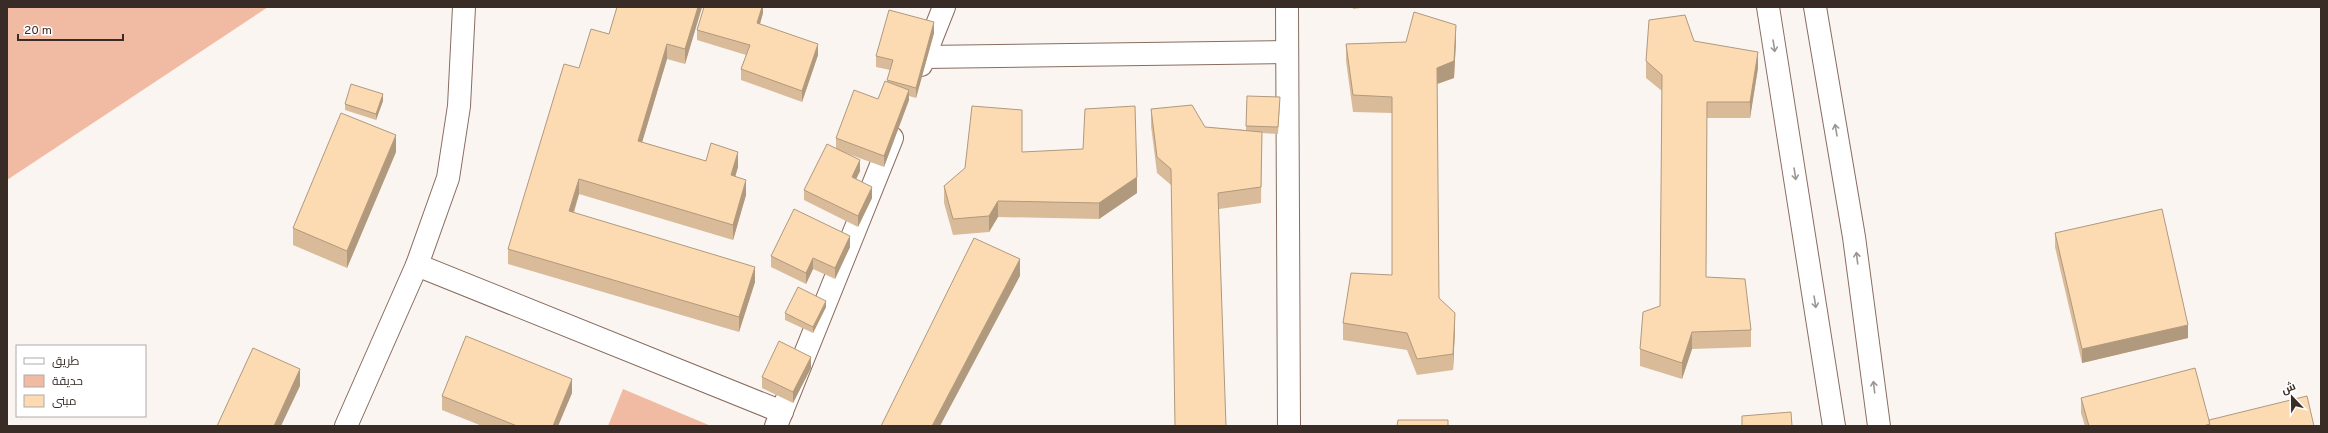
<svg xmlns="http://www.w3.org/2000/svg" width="2328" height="433" font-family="Overpass,Cairo,sans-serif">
  <rect width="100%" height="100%" fill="#fbf5f2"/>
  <g fill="#f1baa3">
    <polygon points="7,7 268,7 7,180"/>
    <polygon points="623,389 711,426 608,426"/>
  </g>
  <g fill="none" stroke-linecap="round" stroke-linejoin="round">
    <g stroke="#896c60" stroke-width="24">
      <g id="minor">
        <polyline points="1287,7 1289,426"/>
        <polyline points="1768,7 1834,426"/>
        <polyline points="1815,7 1854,237 1879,426"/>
        <polyline points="924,57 1287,52"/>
        <polyline points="921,65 944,7"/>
        <polyline points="417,265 782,412"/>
        <polyline points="346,426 417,265 448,178 459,106 464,7"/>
        <polyline points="776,426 892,138"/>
      </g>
    </g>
    <use href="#minor" stroke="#fff" stroke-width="22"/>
  </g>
  <g fill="#d9bb99">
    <polygon points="617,7 702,7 685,64 667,59 642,142 706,161 738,167 735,177 746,195 733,240 579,194 574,213 755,282 739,332 508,264 508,249 579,68 609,34"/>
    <polygon points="763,7 763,13 760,24 818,55 802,102 741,80 741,69 746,55 697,40 697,30"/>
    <polygon points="1353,7 1368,7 1353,9"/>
    <polygon points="934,33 916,98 909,96 909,100 884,167 843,152 860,171 856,179 872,198 858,227 804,200 804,190 836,148 836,138 878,99 887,81 890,70 876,67 876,56"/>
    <polygon points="1456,41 1454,78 1437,84 1439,298 1455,329 1453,370 1417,375 1407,350 1343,340 1343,323 1392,275 1392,113 1353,112 1346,61 1346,44"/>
    <polygon points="1694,41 1758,68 1750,118 1707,118 1706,277 1751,330 1751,347 1692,349 1682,379 1640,366 1640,349 1660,306 1662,91 1646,78 1646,61"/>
    <polygon points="383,101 376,120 345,110 345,104"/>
    <polygon points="1280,103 1278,134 1262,133 1261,203 1219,209 1171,185 1157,173 1151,126 1151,109 1205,127 1246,130 1246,126"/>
    <polygon points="396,152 347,268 293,245 293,228"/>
    <polygon points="1022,152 1137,193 1099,219 998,217 989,232 953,235 944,203 944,186"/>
    <polygon points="2055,233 2188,338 2082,363 2055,247"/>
    <polygon points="850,247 835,279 813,269 806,284 771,267 771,256"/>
    <polygon points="826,307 813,333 785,320 785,313"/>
    <polygon points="811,368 793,403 762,388 762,377"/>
    <polygon points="572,393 558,426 482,426 442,410 442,396"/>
    <polygon points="2081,398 2209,420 2314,426 2085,426 2081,413"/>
  </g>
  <g fill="#b0997d">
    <polygon points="698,7 702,7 685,64 685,49"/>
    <polygon points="762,7 763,7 763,13 757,34 757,23"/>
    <polygon points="934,22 934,33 916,98 916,88"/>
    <polygon points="1456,25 1456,41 1454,78 1437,84 1437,68"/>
    <polygon points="667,44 667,59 638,156 638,141"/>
    <polygon points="818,44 818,55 802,102 802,91"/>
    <polygon points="1758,52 1758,68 1750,118 1750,102"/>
    <polygon points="909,90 909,100 884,167 884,156"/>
    <polygon points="383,94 383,101 376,120 376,114"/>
    <polygon points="396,135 396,152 347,268 347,251"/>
    <polygon points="738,152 738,167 731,191 731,175"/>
    <polygon points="860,160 860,171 852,188 852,177"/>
    <polygon points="1137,177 1137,193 1099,219 1099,203"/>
    <polygon points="579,179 579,194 569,226 569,211"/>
    <polygon points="746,180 746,195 733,240 733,225"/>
    <polygon points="872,187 872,198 858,227 858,216"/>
    <polygon points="998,201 998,217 989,232 989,216"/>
    <polygon points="850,236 850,247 835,279 835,268"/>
    <polygon points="813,258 813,269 806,284 806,273"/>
    <polygon points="1020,259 1020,276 940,426 932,426"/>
    <polygon points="755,267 755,282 739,332 739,317"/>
    <polygon points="826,301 826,307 813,333 813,327"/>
    <polygon points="1455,313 1455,329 1453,370 1453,354"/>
    <polygon points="2188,325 2188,338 2082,363 2082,349"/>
    <polygon points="1692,332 1692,349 1682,379 1682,363"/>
    <polygon points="811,357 811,368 793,403 793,392"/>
    <polygon points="300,369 300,386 281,426 274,426"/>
    <polygon points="572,379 572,393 558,426 553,426"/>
  </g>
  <g fill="#fcdab2" stroke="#b0997d">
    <polygon points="617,7 698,7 685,49 667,44 638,141 706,161 711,143 738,152 731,175 746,180 733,225 579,179 569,211 755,267 739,317 508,249 564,64 579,68 591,29 609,34"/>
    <polygon points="704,7 762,7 757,23 818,44 802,91 741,69 750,45 697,30"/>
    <polygon points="889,10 934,22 916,88 887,80 893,60 876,56"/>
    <polygon points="1414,12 1456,25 1454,61 1437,68 1439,298 1455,313 1453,354 1417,359 1407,333 1343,323 1351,273 1392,275 1392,97 1353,95 1346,44 1406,42"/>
    <polygon points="1685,15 1694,41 1758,52 1750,102 1707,102 1706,277 1745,279 1751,330 1692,332 1682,363 1640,349 1643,312 1660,306 1662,75 1646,61 1649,20"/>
    <polygon points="885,81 909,90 884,156 836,138 854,90 878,99"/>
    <polygon points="351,84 383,94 376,114 345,104"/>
    <polygon points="1247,96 1280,97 1278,127 1246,126"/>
    <polygon points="1192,105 1205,127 1262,132 1261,187 1218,193 1226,426 1175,426 1171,169 1157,157 1151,109"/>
    <polygon points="972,106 1022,110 1022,152 1083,149 1085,109 1135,106 1137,177 1099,203 998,201 989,216 953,219 944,186 965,168"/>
    <polygon points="341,113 396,135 347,251 293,228"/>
    <polygon points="827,144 860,160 852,177 872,187 858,216 804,190"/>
    <polygon points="794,209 850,236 835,268 813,258 806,273 771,256"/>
    <polygon points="2162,209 2188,325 2082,349 2055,233"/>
    <polygon points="974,238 1020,259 932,426 881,426"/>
    <polygon points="798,287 826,301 813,327 785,313"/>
    <polygon points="466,336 572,379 553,426 517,426 442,396"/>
    <polygon points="779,341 811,357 793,392 762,377"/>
    <polygon points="253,348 300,369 274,426 217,426"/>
    <polygon points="2195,368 2210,424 2203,426 2089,426 2081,398"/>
    <polygon points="2307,396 2314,426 2210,426 2209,420"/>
    <polygon points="1791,412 1792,426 1742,426 1742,416"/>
    <polygon points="1398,420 1448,420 1448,426 1397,426"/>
  </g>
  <defs><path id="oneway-shaft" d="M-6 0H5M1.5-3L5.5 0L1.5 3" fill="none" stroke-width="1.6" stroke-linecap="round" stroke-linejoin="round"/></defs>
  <g stroke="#9c9693">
    <use href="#oneway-shaft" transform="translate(1774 46) rotate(81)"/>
    <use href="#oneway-shaft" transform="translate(1836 130) rotate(-100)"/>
    <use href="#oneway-shaft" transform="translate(1795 174) rotate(81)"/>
    <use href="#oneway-shaft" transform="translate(1857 258) rotate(-97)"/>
    <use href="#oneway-shaft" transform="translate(1815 302) rotate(81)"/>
    <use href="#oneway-shaft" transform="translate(1874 387) rotate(-97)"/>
  </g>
  <rect width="2328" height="433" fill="none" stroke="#392c27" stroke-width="16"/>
  <rect x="16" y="345" width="130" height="72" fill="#ffffff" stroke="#b0aba9"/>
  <rect x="24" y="358" width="20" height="6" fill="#ffffff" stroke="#b0aba9"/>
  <text x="52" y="365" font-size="12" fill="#392c27">طريق</text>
  <rect x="24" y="375" width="20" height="12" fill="#f1baa3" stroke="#b0aba9"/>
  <text x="52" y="385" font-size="12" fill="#392c27">حديقة</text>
  <rect x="24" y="395" width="20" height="12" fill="#fcdab2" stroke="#b0aba9"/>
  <text x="52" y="405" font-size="12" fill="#392c27">مبنى</text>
  <g transform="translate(2292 397) rotate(338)" stroke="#ffffff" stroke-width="3" paint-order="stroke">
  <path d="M0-3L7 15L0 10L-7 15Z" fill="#392c27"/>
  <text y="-6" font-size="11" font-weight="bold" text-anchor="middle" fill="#392c27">ش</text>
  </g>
  <path d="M18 34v6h105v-6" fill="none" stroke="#392c27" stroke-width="2"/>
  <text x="24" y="34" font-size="12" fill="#392c27" stroke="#ffffff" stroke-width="3" paint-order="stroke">20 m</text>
</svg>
